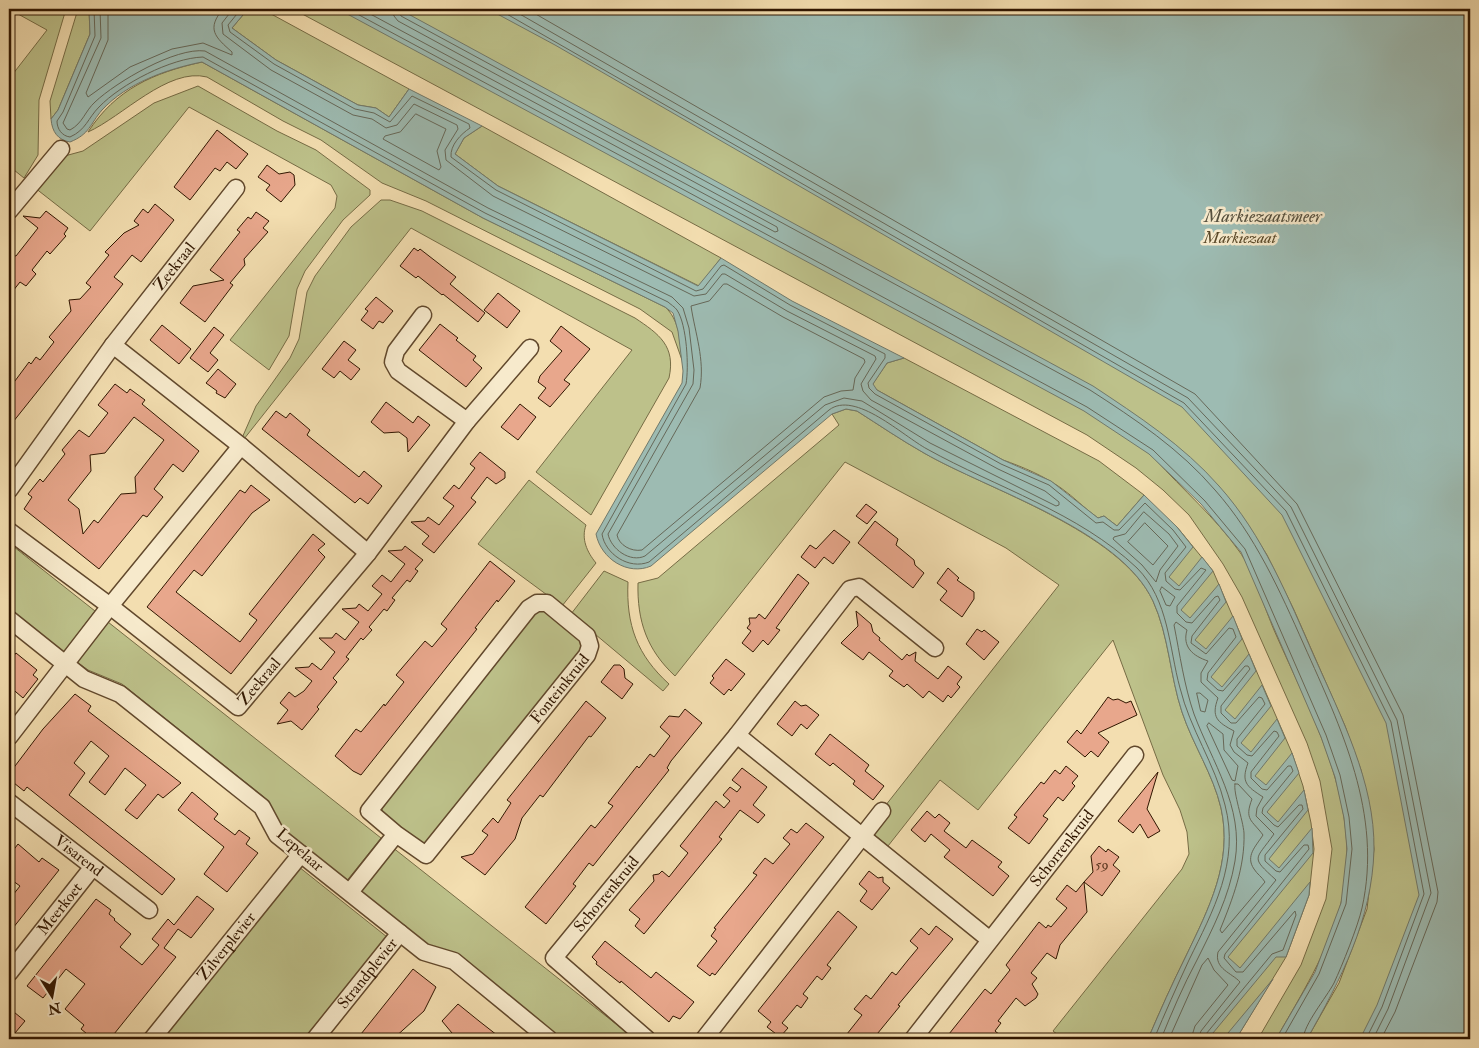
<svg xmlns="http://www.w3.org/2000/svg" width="1479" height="1048" font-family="'IM FELL Double Pica',serif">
  <rect width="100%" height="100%" fill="#f3deb0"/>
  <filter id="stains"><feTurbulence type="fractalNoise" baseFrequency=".004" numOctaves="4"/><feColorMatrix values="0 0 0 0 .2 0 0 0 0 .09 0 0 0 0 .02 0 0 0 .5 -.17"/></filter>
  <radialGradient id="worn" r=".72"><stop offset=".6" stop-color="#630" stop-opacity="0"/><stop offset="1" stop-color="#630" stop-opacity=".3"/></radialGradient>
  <g fill="#bdc18a" stroke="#766c45">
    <polygon points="9,9 66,9 39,100 38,155 24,178 9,166 9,79 47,30"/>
    <polygon points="78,9 89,9 90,34 58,110 51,119 50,101"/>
    <polygon points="248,9 262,9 409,89 389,117 376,108 358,105 276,60 232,28"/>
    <path d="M293,9H1470V1039H1307L1339,983L1367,909L1374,849L1370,814L1361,770L1345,726L1294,610L1267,555L1246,522L1224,492L1155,459C1183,490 1215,517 1239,551C1252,568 1265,609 1274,630C1311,715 1365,808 1341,903C1329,951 1300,997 1276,1039H1258L1301,965L1326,899L1332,849L1320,781L1307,743L1242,597L1223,564L1189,515L1163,490L1136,468L1087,435Z"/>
    <path d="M202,62L483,218L665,307C679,319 681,342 682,360L672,332L640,309L426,201L382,183L321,140L283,121L207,77C168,67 122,117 88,132C116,89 153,73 202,62Z"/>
    <polygon points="198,86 277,131 316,150 370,190 370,195 343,220 305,271 297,289 289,336 269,370 230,340 335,208 337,196 331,185 189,107 90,231 30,184 61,157 83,151 154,103"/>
    <polygon points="482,126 721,258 699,286 498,186 455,154 464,138"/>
    <path d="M381,200H390L422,211L635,318C659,334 676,346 669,378L591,515L536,472L632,350L411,228L244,439L242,438L256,406L290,358L299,339L307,292L315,276L351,227Z"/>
    <path d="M904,358L1099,461L1144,495L1117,526L1104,516L1098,518C1085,509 1074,497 1061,488C1044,476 1023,467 1003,460L877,390L872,385L887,363Z"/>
    <path d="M846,409L857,411C879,425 901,440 924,453C989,490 1120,531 1153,601C1169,636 1170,676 1182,712C1193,745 1213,774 1221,808C1233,862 1209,908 1186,956C1172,984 1160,1011 1148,1039H1063L1053,1031L1182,869L1189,854L1187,832L1180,810L1163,775L1113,640L978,810L940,780L888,846L867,829L1059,585L1006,548L845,462L675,676C647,650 637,621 638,583L658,578L839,425L832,414Z"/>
    <path d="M529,480L586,525C581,539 587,552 596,563L562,606L478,544Z"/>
    <polygon points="1177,527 1213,571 1292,753 1303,786 1311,823 1314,849 1309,895 1286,957 1236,1039 1200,1039 1225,959 1263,858 1164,574"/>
    <polygon points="9,543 95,611 64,652 9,608"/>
    <path d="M604,571L628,582C626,625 637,655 669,684L663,691L571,614Z"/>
    <polygon points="546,610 582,640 582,654 431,841 418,844 383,816 381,803 533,612"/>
    <polygon points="108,622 381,838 345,883 281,832 264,797 122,684 88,670 77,662"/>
    <polygon points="392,847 635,1039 561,1039 453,954 430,949 357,892"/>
    <polygon points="299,867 387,937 308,1039 159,1039"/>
  </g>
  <g fill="#9dbbb2" stroke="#71796b">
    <path d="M89,9H248L232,28L276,60L358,105L376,108L389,117L409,89L482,126L464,138L455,154L498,186L698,286L721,258L792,301L904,358L887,363L873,384L877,390L1003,460L1051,481L1098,518L1104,516L1117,526L1144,495L1177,527L1193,547L1169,577L1179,586L1202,557L1213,571L1181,610L1190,618L1219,584L1226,602L1195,640L1206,649L1233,616L1242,639L1211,677L1222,687L1249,654L1256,671L1225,710L1235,719L1262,685L1271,706L1241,743L1251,752L1277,719L1285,738L1255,776L1266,785L1292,753L1299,773L1267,812L1278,822L1304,790L1308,810L1269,859L1279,868L1312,828L1313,853L1228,957L1240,968L1310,882L1309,895L1286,957H1276L1208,1039H1148C1160,1011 1172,984 1186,956C1209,908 1233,862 1221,808C1213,774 1193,745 1182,712C1170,676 1169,636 1153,601C1119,529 990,491 924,453C901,440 879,425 857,411L846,409L832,414L651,566C628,576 601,559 596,534L682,383L683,371L678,331L673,313L665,307L483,218L202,62C167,69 127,83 102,110C90,124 90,134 70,142C58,140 52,132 51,119L58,110L90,34Z"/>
    <path d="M338,9H399L1093,386C1138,416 1183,445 1219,486C1263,535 1288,597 1314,656C1341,717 1375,782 1374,850C1372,920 1341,979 1307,1039H1276L1315,972L1341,903L1347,849L1344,818L1335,777L1321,737L1241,552L1201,504L1149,454L1084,411Z"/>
    <polygon points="488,9 1470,9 1470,1039 1360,1039 1377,1005 1419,895 1386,723 1282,515 1182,407 555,45"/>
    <polygon points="1273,979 1236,1039 1223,1039"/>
  </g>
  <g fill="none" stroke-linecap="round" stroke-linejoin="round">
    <g stroke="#666859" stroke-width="1">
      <path d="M94,9L95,36L63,112L57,121C57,129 62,136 70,137C86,130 88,118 99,107C121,84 171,58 203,57L485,213L668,302C670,304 675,307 677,310C687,325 689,368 686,384L602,534C605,554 629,570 649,562L829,410C855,390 903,436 927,449C997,488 1078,512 1137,568C1169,600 1169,648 1180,688C1190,729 1215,764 1225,805C1240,862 1213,911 1189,960C1177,986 1165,1013 1154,1039"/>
      <path d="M100,9L101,38L63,123L67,129L70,130C83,123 85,111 95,102C116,82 176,47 205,51L488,208L672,297L683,308L689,328L694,370L693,384L608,534C611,549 630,563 645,556L825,405L844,398L862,401L930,443L1056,506L1059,505V502L1045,491L998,469L871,400L863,391L861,384L876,359L875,356L787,311L725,274H722L706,294L694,296L493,196L446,160L445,150L458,129L457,125L414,104L397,125L386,128L372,119L353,115L271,70L223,34L222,23L233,9"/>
      <path d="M108,9V40L86,93L88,97L130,67L172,49L203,43L232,55V52C215,37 206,29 223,9"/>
      <path d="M241,9L228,25L230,32L274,64L355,109L374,113L390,122L412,96L469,124L470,128C461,134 450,145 451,157L496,190L696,291L703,289L721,266L724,265L790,305L885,354V358L868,383L869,388L875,394L1001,464L1049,485L1096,523L1103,522L1114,530H1119L1145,503L1173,530L1186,547L1165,573L1166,581L1175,589L1180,590L1201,568L1206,570L1177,606V613L1186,622L1192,623L1215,597L1218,596L1220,600L1192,636L1191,643L1206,654L1229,628L1233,629L1236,637L1208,673L1207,680L1218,690L1223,691L1245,666H1248L1250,669L1221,706V713L1231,723H1236L1259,697L1262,698L1265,704L1237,739V746L1247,755L1252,756L1274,731L1277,732L1279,736L1251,772V778L1262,789L1267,790L1288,766H1291L1293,771L1263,808L1262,813L1274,825L1278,827L1299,805H1302L1303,809L1265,855V861L1276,871L1280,872L1304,845H1308L1309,849L1225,954L1224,958L1236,972H1243L1295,911L1296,915L1283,950L1272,954L1206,1034L1205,1039"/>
      <polyline points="348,9 1087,407 1153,450 1205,501 1245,549 1326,735 1340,775 1349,817 1352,849 1346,904 1319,974 1282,1039"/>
      <polyline points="361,9 775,232 778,231 777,227 398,21 394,16 392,9"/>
      <path d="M398,9L401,16L1090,390C1135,419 1180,449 1215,490C1255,535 1280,591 1304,645C1341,728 1383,814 1362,908C1358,926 1342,966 1334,983C1326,998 1304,1024 1303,1039"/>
      <polyline points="498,9 1184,403 1286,511 1391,722 1424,894 1382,1007 1366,1039"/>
      <polyline points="511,9 1188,398 1291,507 1397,720 1431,893 1388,1009 1373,1039"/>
      <polyline points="527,9 1195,394 1297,504 1403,715 1438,892 1437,902 1395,1012 1381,1039"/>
      <polygon points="416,114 446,129 437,151 441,167 439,170 383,139 385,136 400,132"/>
      <path d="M724,284H727L783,317L864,359L865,362L855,378L853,390L841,391L824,397L642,550C631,552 619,545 617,535L700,388C705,359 695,333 691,306L709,301Z"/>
      <polygon points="1144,512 1169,534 1178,546 1160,570 1156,582 1142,565 1113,539 1114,537 1125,534"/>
      <polygon points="1145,523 1168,546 1153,565 1128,542"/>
      <polygon points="1162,587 1175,597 1170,606 1166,605 1160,591"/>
      <polygon points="1197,693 1200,693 1208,700 1205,712 1201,711"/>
      <polygon points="1209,723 1223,734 1224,750 1238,766 1235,781 1232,780 1207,726"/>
      <path d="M1235,784H1238L1252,799C1244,820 1252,820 1263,835C1256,846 1245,856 1254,869C1257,874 1262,877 1265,882L1222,933L1220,930C1233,898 1245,867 1244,833C1243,820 1233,792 1235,784Z"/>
      <path d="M1161,1039C1172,1012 1183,986 1197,960C1213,928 1229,897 1235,861C1244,807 1212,762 1194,714C1184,685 1180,655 1174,625L1176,622L1187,630C1182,647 1193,656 1208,661L1201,673V682L1218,698C1211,717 1217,722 1234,731L1230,745L1234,752L1248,763C1241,782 1246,786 1263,797L1257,808L1256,816L1274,834C1255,861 1250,856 1276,880L1218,952C1214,969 1232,973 1240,982L1201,1031L1198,1039"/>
      <polyline points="1169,1039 1202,965 1208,958 1214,970 1228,985 1195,1026 1191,1039"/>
    </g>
  </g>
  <g fill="#e8a78c" stroke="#301600" fill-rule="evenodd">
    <polygon points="217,130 248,154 236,169 227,162 220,171 215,168 190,200 174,187"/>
    <polygon points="267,165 279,174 290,172 294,175 295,185 281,202 266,190 270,185 258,177"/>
    <polygon points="155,204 174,220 141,262 132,255 114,277 123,284 9,427 9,389 29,362 31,364 36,357 40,360 54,342 49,337 71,311 69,300 80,299 91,287 86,283 109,255 105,252 124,233 139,225 134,221 143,209 148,213"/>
    <polygon points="46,211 68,228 64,234 66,236 50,254 47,251 32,270 36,274 26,286 20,282 9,296 9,255 16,256 38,228 23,216 40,218"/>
    <polygon points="256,212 269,221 263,228 268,232 244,259 245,265 230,283 233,285 205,322 180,303 193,286 224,280 210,270 240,232 237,230 248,217 251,219"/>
    <polygon points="414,248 418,251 420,249 456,277 450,284 485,313 478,322 443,294 442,295 418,276 416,278 400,266"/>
    <polygon points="498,293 520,311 507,328 484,310"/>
    <polygon points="376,297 393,311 383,323 379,321 373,329 361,320 368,311 365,309"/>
    <polygon points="440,324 458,338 456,340 476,356 473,360 482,368 466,387 419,350"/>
    <polygon points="162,325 191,349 179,364 150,340"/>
    <polygon points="561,326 590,349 564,380 570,384 550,407 538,398 546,388 538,382 540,376 562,351 550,341"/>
    <polygon points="214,327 224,335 210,353 218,360 208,372 190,358"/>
    <polygon points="344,341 356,350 348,360 360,369 351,380 340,371 334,378 322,369"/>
    <polygon points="218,369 236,384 225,398 216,393 217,391 206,383"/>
    <path d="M115,384L127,393L130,389L145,400L142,404L199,451L183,472L173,464L154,489L163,497L147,517L143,515L99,569L24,509L32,497L28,494L40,479L43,482L65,454L62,450L79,430L89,437L108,413L98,405ZM134,417L164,440L135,477L136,493L121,494L98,523L94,520L83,534L79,509L68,500L91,471L90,455L105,453Z"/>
    <polygon points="386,402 413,423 418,416 430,425 408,452 407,438 399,432 384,433 371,422"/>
    <polygon points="520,404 536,417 518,440 501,427"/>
    <polygon points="276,411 286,418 290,413 310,430 307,435 359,477 364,471 382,486 368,504 360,498 355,503 262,429"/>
    <polygon points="480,452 505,472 505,478 496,484 487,477 471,498 476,502 434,553 422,544 429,536 411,522 425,521 428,517 439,525 454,506 443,498 454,485 459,489 475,468 470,464"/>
    <polygon points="251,485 270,500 252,513 202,576 194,570 176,592 240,642 257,620 249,614 313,534 325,544 318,550 325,557 231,674 147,607 240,490 245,493"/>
    <polygon points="866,504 877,512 867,524 856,516"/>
    <polygon points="875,521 898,539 896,545 914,560 915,565 924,573 913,588 858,543"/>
    <polygon points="834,530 850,542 833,564 824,557 815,568 801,557 810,545 816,549"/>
    <polygon points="405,546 423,560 415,569 418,571 410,582 407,580 392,598 395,600 387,611 384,609 369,627 372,630 363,640 361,638 346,657 349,659 333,678 337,682 317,707 319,709 302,730 291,721 277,724 288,710 280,703 289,692 295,697 304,691 312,681 295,668 309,667 312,663 321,670 335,652 319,638 332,638 336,633 345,640 359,622 342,609 356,608 359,604 368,611 382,594 372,586 382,575 391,582 405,564 388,551 402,550"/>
    <polygon points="490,561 515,581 498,602 497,600 475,628 477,629 361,775 353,771 335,756 356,729 361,732 384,704 385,706 404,682 396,675 425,641 432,647 447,629 441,624"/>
    <polygon points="948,568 959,578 957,580 974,592 974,599 962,617 940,600 947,591 937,583"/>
    <polygon points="798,574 809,583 776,628 780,630 768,645 763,640 753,652 742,643 751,631 747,628 750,624 749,618 756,618 759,614 765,619"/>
    <polygon points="856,611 871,624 873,632 880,638 879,640 902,660 907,654 909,656 916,652 915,661 938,679 948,666 962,677 957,684 960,687 951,698 948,695 943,702 929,691 923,698 907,684 904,687 889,676 893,671 869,652 863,660 841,643 858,626"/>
    <polygon points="977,629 982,632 984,630 999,642 984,660 966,644"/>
    <polygon points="16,653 37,670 33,675 38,679 23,698 9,686 9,662"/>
    <polygon points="726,659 745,674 731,691 729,689 724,695 710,683 714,678 712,676"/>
    <polygon points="614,665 620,665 624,669 625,678 633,684 622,699 601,682"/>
    <polygon points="75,694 91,706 88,711 181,783 163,798 158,794 137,819 125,810 146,785 125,768 105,795 94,786 89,782 109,756 91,741 74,763 85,773 69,795 175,879 162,895 27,787 24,791 9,779 9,774 43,729"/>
    <polygon points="1108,697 1113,700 1118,699 1126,703 1131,701 1137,715 1098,733 1109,742 1098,757 1091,751 1085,757 1067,742 1077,730 1081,734"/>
    <polygon points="586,701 606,718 591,737 589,736 543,797 540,795 522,818 515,839 485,875 461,857 473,854 488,835 482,831 493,818 498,823 511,803 507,800"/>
    <polygon points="795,701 801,706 806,705 819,715 807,729 801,724 792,736 777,724"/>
    <polygon points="685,709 702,723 671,761 667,768 669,770 593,866 589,863 573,884 576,886 546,924 525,907 591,825 595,828 613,806 608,803 637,766 639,768 650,754 654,757 670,736 660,727 669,716 679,717"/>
    <polygon points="830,734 869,765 865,771 884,786 873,800 853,784 855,781 833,763 830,766 815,754"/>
    <polygon points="1066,766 1078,776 1072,783 1075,786 1063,801 1058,797 1043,816 1048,819 1029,844 1008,828 1017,817 1014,815 1041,782 1044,784 1055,770 1060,774"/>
    <polygon points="742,768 767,787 753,805 765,815 758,823 740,810 719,837 722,839 644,934 635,926 640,919 629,910 654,881 653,875 659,874 662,871 669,877 688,853 680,846 716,801 724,808 730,801 723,795 730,787 737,792 741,787 732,780"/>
    <polygon points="1158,772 1147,809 1160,831 1148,838 1140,824 1133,833 1118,821"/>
    <polygon points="192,792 218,814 214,819 235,835 239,830 250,838 246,844 258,853 227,892 204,874 224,847 178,810"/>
    <polygon points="927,811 935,818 939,814 950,823 944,831 966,848 972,840 1002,862 998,867 1009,876 993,896 944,857 950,850 931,834 925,842 911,830"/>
    <polygon points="806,823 824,837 715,975 712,973 710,976 697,966 717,941 711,936 716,929 714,928 757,875 753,873 765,858 773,864 790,844 783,838 791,829 797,833"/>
    <polygon points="18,844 39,862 42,858 59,870 9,933 9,900 20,886 9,878 9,856"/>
    <polygon points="1099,846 1106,852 1108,849 1119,857 1113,865 1120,871 1102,896 1084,882 1093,872 1091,856"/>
    <polygon points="869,871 878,878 883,877 883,882 890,888 872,910 860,901 867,891 859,884"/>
    <polygon points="1084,882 1087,912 1060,945 1056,959 1047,953 1031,973 1037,978 1032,984 1038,994 1036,998 1025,1006 1016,998 998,1021 1001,1023 995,1031 1005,1039 945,1039 985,989 991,994 1010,970 1006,965 1039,922 1046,928 1048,925 1051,927 1067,908 1056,899 1067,885 1076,892"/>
    <polygon points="197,896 214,909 191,938 178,929 164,948 176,957 110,1039 104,1039 96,1033 92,1038 81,1029 84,1025 65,1009 85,984 66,969 43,998 27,986 96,899 111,910 109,914 115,919 114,920 131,934 120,947 142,965 159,945 152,939 168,919 174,925"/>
    <polygon points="838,911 857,927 827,965 831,968 822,980 817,976 803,994 808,998 801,1008 797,1005 782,1023 788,1028 780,1037 767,1027 771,1022 758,1011"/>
    <polygon points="936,926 953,939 898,1005 900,1006 873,1039 843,1039 862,1015 854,1009 866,995 871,999 892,972 896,975 908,960 918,948 910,941 921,928 929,935"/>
    <polygon points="605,941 651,978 656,972 694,1002 680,1019 673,1016 669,1022 621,981 620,983 596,964 597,962 592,957"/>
    <polygon points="413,969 436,987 424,1011 393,1039 357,1039"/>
    <polygon points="458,1004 479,1021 502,1039 457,1039 442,1021"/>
    <polygon points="9,1008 25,1021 10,1039 9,1039"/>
  </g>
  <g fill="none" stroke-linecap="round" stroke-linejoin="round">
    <g stroke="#61482c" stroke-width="19">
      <g id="minor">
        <polyline points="9,211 61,149"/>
        <polyline points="423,315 396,351 393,362 398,371 467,421"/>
        <polyline points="113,345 241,446 368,553"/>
        <path id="s1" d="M9,490L113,345L236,188"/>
        <path id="s2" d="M9,531L110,606L238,707L368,553L467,421L530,348"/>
        <polyline points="9,619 84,679 120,694 262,807 277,835 424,952 454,961 549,1039"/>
        <polyline points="737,735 990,940"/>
        <polyline points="9,737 110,606 241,446"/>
        <path id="s3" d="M9,802L149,910"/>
        <path id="s4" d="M350,892L396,834L426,855L587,655L590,646L587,636L547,603H537L529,608L369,811L396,834"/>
        <path id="s5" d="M9,973L92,868"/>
        <path id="s6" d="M152,1039L301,854"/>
        <path id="s7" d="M315,1039L400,933"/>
        <path id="s8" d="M647,1039L554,958L737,735L850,589L859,587L935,648"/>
        <polyline points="704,1039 882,811"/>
        <path id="s9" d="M913,1039L1135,755"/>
      </g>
    </g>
    <use href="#minor" stroke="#f7eacc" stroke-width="16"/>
  </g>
  <g text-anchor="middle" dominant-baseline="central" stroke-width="5" stroke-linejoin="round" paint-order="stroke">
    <g font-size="14" fill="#5e3a23">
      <text x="1102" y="864">59</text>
    </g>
    <g font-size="16" font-style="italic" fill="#5a4929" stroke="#f7eacc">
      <text x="1240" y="238">Markiezaat</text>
    </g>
    <g font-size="16" fill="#301600" stroke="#f7eacc">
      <text stroke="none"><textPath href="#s1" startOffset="278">Zeekraal</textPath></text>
      <text stroke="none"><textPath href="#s2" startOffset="322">Zeekraal</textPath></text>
      <text stroke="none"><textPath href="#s4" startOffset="324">Fonteinkruid</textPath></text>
      <text stroke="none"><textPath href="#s9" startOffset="242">Schorrenkruid</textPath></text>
      <text transform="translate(300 850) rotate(41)">Lepelaar</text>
      <text stroke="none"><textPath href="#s3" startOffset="88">Visarend</textPath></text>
      <text stroke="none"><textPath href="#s8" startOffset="206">Schorrenkruid</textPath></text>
      <text stroke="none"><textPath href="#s5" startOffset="82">Meerkoet</textPath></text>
      <text stroke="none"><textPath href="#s6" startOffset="119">Zilverplevier</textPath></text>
      <text stroke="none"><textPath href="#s7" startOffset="84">Strandplevier</textPath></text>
    </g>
    <g font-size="18" font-style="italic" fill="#56503e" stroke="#f7eacc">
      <text x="1263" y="216">Markiezaatsmeer</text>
    </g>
  </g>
  <rect width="1479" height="1048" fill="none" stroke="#f3deb0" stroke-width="30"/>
  <rect x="10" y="10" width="1459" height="1028" fill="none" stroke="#301600" stroke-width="2.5"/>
  <rect x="15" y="15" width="1449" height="1018" fill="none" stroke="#301600"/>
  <g transform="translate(52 996) rotate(169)" stroke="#f7eacc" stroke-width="4" paint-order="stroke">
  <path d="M0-4L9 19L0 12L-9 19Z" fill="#301600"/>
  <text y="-8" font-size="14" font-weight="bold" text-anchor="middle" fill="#301600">N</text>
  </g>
  <rect width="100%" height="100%" filter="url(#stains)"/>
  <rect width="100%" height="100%" fill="url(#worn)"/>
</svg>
